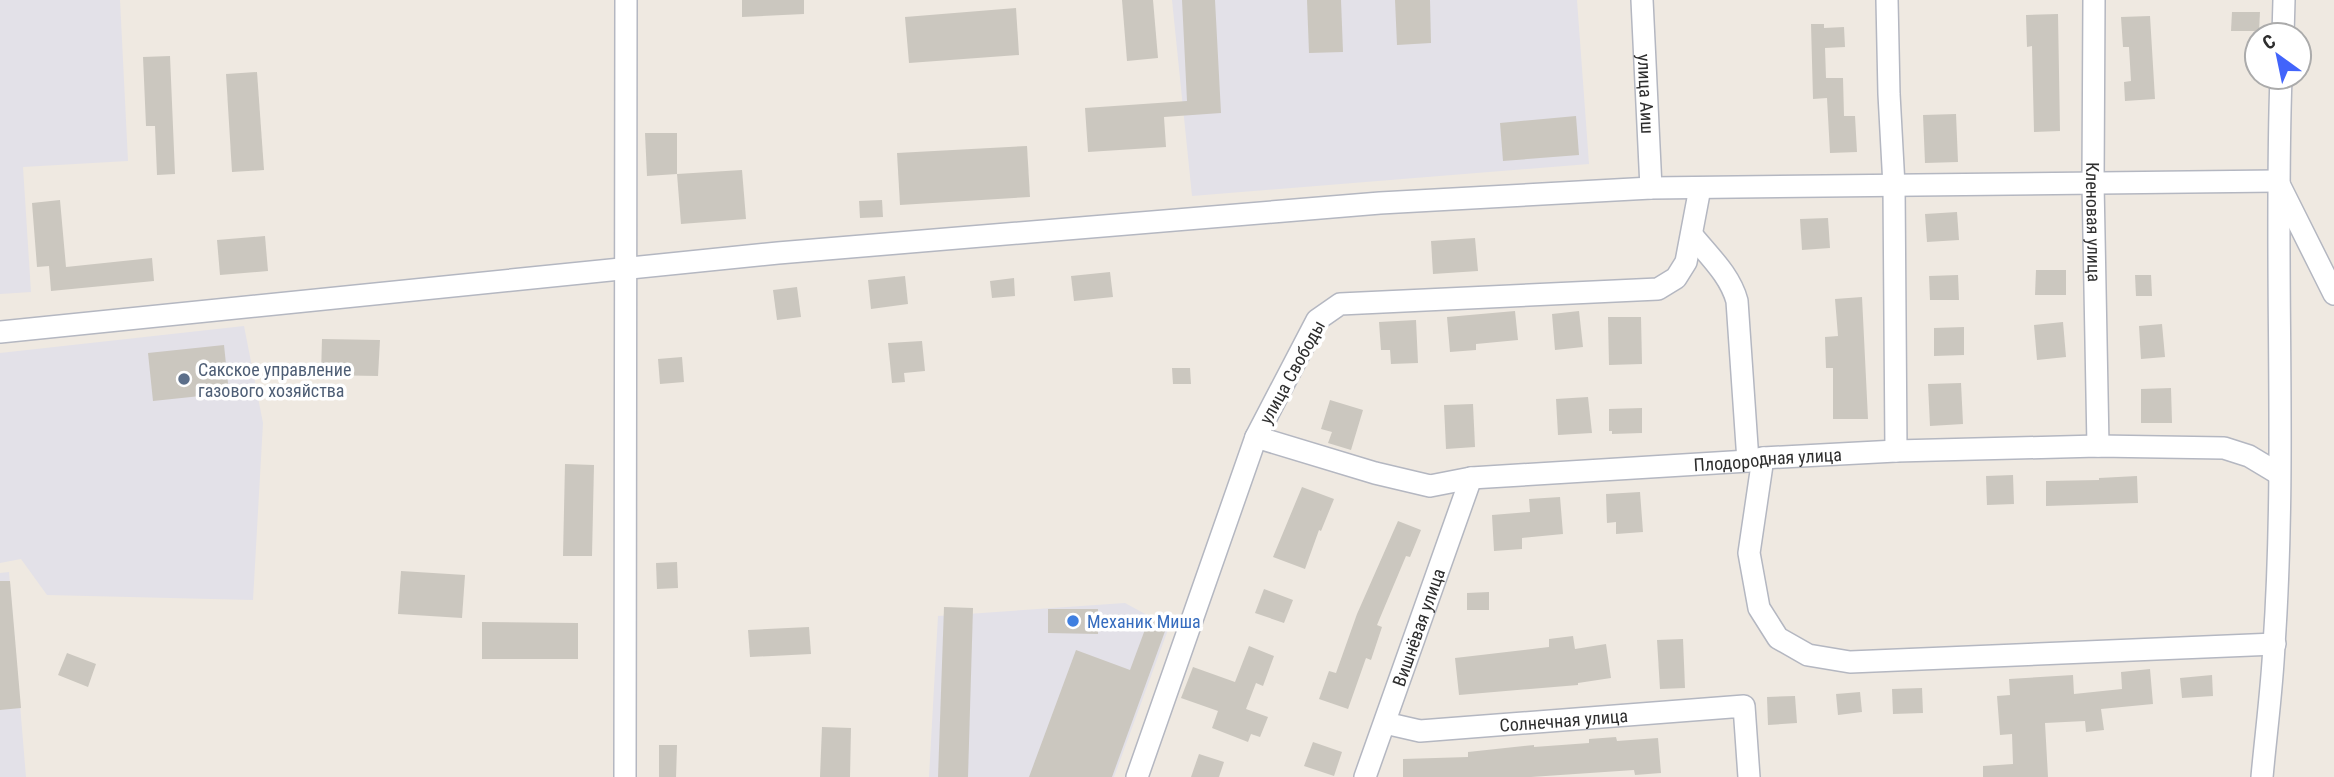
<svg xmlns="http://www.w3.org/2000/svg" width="2334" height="777" font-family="'Roboto Condensed',sans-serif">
  <rect width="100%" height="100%" fill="#efe9e1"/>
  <g fill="#e3e1e8">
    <polygon points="0,0 120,0 128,161 23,167 31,292 0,294"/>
    <polygon points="1172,0 1577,0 1589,164 1192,196"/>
    <polygon points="244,326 263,423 253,600 47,595 21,559 0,563 0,353"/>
    <polygon points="9,572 26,777 0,777 0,573"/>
    <polygon points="1125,603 1169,627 1114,777 929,777 938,616"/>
  </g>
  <g fill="#cbc7bf">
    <polygon points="742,0 804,0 804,14 742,17"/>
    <polygon points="1122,0 1153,0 1158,58 1127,61"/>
    <polygon points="1182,0 1215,0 1221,113 1164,117 1166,147 1088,152 1085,108 1187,101"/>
    <polygon points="1307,0 1341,0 1343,52 1309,53"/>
    <polygon points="1395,0 1430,0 1431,43 1397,45"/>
    <polygon points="1016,8 1019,55 909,63 905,17"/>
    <polygon points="2232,12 2260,12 2259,31 2231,31"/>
    <polygon points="2058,14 2060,131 2034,132 2032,46 2027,47 2026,15"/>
    <polygon points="2150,16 2155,99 2125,101 2124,82 2131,81 2129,47 2123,47 2121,17"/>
    <polygon points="1811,24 1824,24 1824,28 1844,27 1845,47 1825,48 1826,78 1843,78 1844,116 1855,116 1857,152 1830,153 1827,98 1813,99"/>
    <polygon points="170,56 175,174 157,175 155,126 146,126 143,57"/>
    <polygon points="257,72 264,170 232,172 226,74"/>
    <polygon points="1956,114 1958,162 1925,163 1923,115"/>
    <polygon points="1576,116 1579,155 1503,161 1500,123"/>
    <polygon points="645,133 677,133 677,174 647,176"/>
    <polygon points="1027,146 1030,197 900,205 897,153"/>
    <polygon points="742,170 746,219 681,224 677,174"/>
    <polygon points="60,200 66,267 152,258 154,281 51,291 49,266 37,267 32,203"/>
    <polygon points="882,200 883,217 860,218 859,201"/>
    <polygon points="1957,212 1959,240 1927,242 1925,214"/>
    <polygon points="1828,218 1830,248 1802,250 1800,219"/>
    <polygon points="265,236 268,271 220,275 217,240"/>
    <polygon points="1475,238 1478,271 1433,274 1431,241"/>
    <polygon points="2036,270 2066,270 2066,295 2035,295"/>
    <polygon points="1110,272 1113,297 1074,301 1071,276"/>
    <polygon points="1958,275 1959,300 1930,300 1929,276"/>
    <polygon points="2135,275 2151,275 2152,296 2136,296"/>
    <polygon points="905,276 908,304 871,309 868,280"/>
    <polygon points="1014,278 1015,296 992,298 990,281"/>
    <polygon points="797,287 801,317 777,320 773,290"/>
    <polygon points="1862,297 1868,419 1833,419 1833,368 1826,368 1825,337 1838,336 1835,299"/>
    <polygon points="1515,311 1518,340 1476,344 1476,350 1450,352 1447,317"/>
    <polygon points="1579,311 1583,347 1555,350 1552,314"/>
    <polygon points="1608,317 1641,317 1642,364 1609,365"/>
    <polygon points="1416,320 1418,363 1391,364 1390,350 1381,350 1379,322"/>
    <polygon points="2063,322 2066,357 2037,360 2034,325"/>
    <polygon points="2162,324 2165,357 2141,359 2139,326"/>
    <polygon points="1964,327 1964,355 1934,356 1934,328"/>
    <polygon points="322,339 380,340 378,376 321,375"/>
    <polygon points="922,341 925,371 904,373 905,382 892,383 888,343"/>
    <polygon points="224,345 229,393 153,401 148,353"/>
    <polygon points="682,357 684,382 660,384 658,359"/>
    <polygon points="1172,368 1190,368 1191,384 1173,384"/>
    <polygon points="1961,383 1963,424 1930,426 1928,384"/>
    <polygon points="2171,388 2172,423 2141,423 2141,389"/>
    <polygon points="1588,397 1592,433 1558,435 1556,399"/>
    <polygon points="1330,400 1363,410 1351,450 1328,443 1332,432 1321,429"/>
    <polygon points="1473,404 1475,447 1446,449 1444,405"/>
    <polygon points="1642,408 1642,433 1612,434 1612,431 1609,431 1609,409"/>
    <polygon points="565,464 594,465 592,556 563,556"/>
    <polygon points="2013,475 2014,504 1987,505 1986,476"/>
    <polygon points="2137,476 2138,503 2046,506 2046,481 2099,480 2099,478"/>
    <polygon points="1302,487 1334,499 1321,531 1319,530 1305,569 1273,557"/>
    <polygon points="1640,492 1643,532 1616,534 1616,522 1607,523 1606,494"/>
    <polygon points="1560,497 1563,534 1522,538 1522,549 1494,551 1492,515 1530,512 1529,499"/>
    <polygon points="1398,521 1421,530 1410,557 1406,556 1377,625 1382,627 1371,660 1366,658 1348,709 1319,699 1329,671 1336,673 1357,614"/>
    <polygon points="677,562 678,588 657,589 656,563"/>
    <polygon points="401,571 465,575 462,618 398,614"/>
    <polygon points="0,581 10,581 21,708 0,710"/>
    <polygon points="1264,589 1293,600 1284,623 1255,613"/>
    <polygon points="1489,592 1489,610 1467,610 1467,593"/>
    <polygon points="944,607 973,608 968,777 938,777"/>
    <polygon points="1048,609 1098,609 1098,634 1048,633"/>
    <polygon points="1150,616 1168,623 1112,777 1029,777 1076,650 1130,670"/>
    <polygon points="482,622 578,623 578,659 482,659"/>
    <polygon points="809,627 811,654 750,657 748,630"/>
    <polygon points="1573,636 1575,649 1606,644 1611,678 1578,683 1578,685 1459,695 1455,658 1549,647 1549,639"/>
    <polygon points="1683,639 1685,688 1660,689 1657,640"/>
    <polygon points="1249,646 1274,656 1263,686 1256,683 1246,709 1268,717 1260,737 1251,734 1248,742 1212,728 1218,711 1181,698 1193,667 1235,682"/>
    <polygon points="67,653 96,664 88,687 58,675"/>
    <polygon points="2150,669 2153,704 2101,709 2104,730 2086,732 2085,721 2045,723 2048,777 1983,777 1983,766 2013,764 2012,734 2000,735 1997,696 2010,695 2009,679 2073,675 2074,694 2122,689 2121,672"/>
    <polygon points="2212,675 2213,696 2182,698 2180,678"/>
    <polygon points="1922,688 1923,713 1893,714 1892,689"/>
    <polygon points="1860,692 1862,712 1838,715 1836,694"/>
    <polygon points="1795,696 1797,723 1768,725 1767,697"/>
    <polygon points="822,727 851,728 850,777 820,777"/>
    <polygon points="1616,737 1617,741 1658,738 1661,773 1635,775 1634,770 1531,777 1403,777 1403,759 1468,757 1468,752 1534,745 1534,747 1589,743 1589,739"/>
    <polygon points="1313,742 1342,752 1334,776 1304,766"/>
    <polygon points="659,745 677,745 676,777 659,777"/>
    <polygon points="1199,754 1224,762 1219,777 1191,777"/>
  </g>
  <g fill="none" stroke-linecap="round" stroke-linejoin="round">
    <g stroke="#b4b7c1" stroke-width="24">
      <g id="minor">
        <path id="s1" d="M1642,0L1651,188"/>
        <polyline points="1887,0 1889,94 1894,186 1896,451"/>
        <path id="s2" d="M2094,0L2093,183L2098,446"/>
        <polyline points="2283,35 2284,0"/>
        <polyline points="2280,186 2334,294"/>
        <path d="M1692,235C1709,256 1730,275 1737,301L1748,461"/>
        <polyline points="0,332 778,253 1380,203 1651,188 2277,181"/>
        <path id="s3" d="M1256,437L1375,473L1430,486L1471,478L1748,461L1763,458L1896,451L2098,446L2224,448L2249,456L2279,474"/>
        <polyline points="1763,458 1749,553 1759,608 1778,638 1808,655 1850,662 2275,644"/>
        <path id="s4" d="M1385,723L1420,731L1744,706L1749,777"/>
        <polyline points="625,777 626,0"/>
        <polyline points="1137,777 1256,437 1317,320 1340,304 1658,289 1676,278 1686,262 1700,188"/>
        <path id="s5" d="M1365,777L1471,478"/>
        <path d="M2262,777C2266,733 2272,689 2274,645C2287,456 2274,266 2281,77"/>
      </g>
    </g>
    <use href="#minor" stroke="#fff" stroke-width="21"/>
  </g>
  <circle fill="#5c6f8a" stroke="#fff" stroke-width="2.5" cx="184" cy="379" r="7"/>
  <circle fill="#3f7fe0" stroke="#fff" stroke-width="2.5" cx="1073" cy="621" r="7"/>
  <g text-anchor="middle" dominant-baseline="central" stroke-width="7" stroke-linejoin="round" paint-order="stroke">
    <g font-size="18" fill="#2e2e2e" stroke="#fff">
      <text stroke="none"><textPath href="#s1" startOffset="94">улица Аиш</textPath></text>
      <text stroke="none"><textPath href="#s2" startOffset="222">Кленовая улица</textPath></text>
      <text transform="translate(1292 372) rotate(-61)">улица Свободы</text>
      <text stroke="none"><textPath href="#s3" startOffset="520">Плодородная улица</textPath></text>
      <text stroke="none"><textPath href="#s5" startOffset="159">Вишнёвая улица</textPath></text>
      <text stroke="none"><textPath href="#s4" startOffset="180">Солнечная улица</textPath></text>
    </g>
    <g font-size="18" fill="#4e5e75" stroke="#fff" text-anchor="start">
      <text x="198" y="369">Сакское управление<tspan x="198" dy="21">газового хозяйства</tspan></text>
    </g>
    <g font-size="18" fill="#366cbe" stroke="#fff" text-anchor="start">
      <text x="1087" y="621">Механик Миша</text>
    </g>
  </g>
  <g transform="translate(2278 56) rotate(327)"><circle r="33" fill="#ffffff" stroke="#ababab" stroke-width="2"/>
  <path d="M0-5L12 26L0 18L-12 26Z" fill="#4264fb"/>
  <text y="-10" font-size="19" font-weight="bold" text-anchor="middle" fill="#2e2e2e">С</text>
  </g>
</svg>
